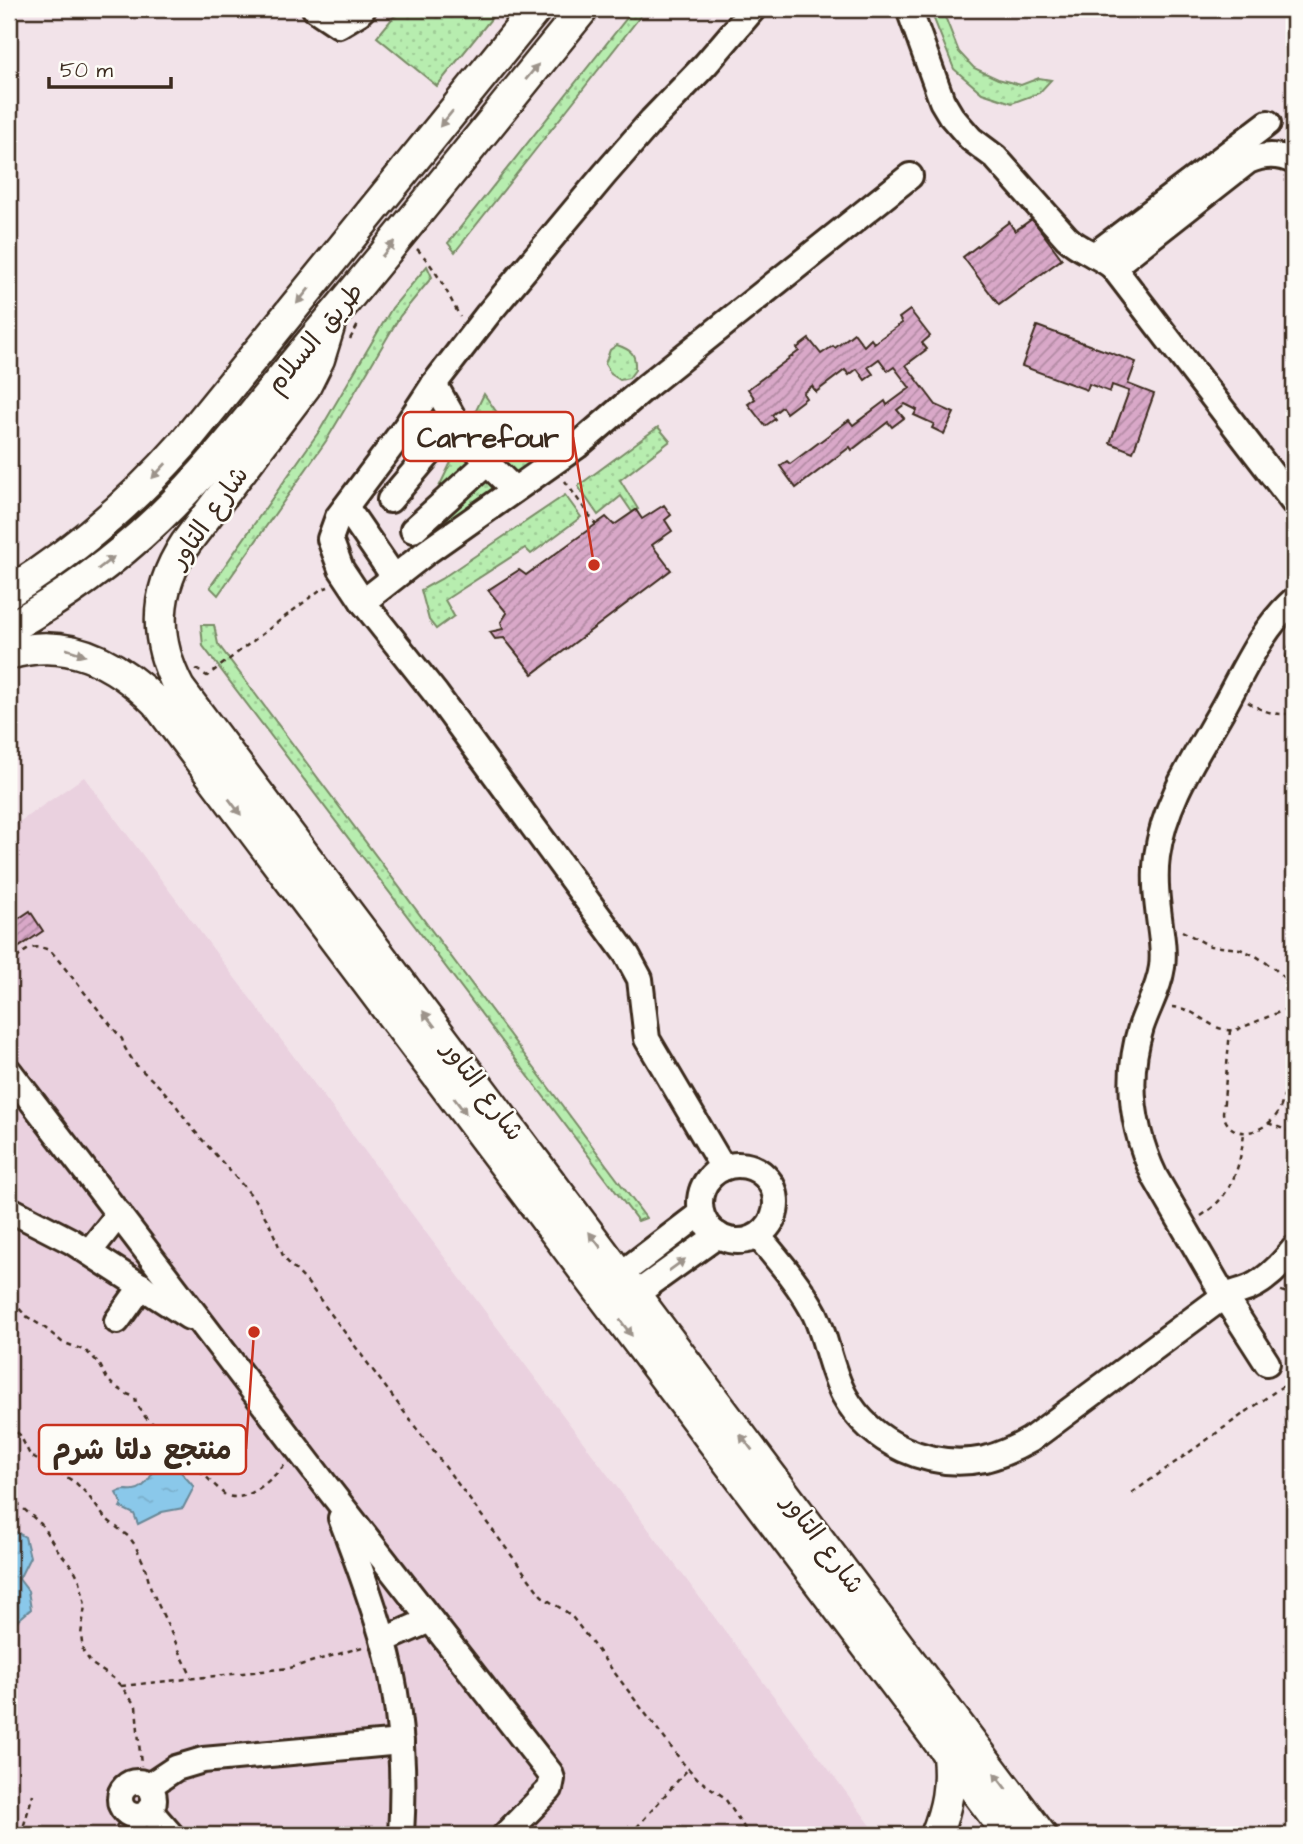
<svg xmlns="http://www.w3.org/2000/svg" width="1303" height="1844" font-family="'Architects Daughter','Playpen Sans Arabic',sans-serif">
  <defs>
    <pattern id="grass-dots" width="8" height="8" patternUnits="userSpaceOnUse" patternTransform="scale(1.75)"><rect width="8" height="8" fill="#b7edaf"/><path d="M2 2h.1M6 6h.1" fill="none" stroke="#9ecb96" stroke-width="1.8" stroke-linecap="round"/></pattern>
    <pattern id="water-ripples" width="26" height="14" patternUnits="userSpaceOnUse" patternTransform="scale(1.75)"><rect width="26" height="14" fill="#8ac8ea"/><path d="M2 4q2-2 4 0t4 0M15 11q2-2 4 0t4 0" fill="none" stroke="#78acc8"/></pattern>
    <pattern id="building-hatch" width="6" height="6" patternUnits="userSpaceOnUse" patternTransform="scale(1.75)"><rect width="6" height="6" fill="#d9a8c8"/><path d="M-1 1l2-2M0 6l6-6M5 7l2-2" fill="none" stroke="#b189a2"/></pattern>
  </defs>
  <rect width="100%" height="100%" fill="#f2e3e9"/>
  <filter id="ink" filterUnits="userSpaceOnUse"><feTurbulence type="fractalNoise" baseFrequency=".0143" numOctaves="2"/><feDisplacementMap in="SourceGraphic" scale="14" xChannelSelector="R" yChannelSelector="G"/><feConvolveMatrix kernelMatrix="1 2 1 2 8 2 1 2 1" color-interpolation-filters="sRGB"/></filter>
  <g filter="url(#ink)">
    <polygon fill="#ead1df" points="84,777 878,1835 9,1835 9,829"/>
    <g fill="url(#grass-dots)" stroke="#798c66" stroke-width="2">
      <polygon points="400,9 499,9 437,86 377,37"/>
      <polygon points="634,9 646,9 455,252 448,243"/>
      <polygon points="930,9 942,9 959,52 974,68 998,79 1021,85 1039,78 1051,80 1039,93 1012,103 982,93 954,69"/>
      <polygon points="427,266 432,277 400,316 326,441 218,595 210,587 320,430 392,308"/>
      <path d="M617,345C632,350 636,354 635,370L629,378L620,380L611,374L605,364L610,350Z"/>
      <polygon points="484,394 535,467 407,553"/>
      <polygon points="658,427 670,441 620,480 638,509 632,512 621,496 598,515 578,486"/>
      <polygon points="565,495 581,517 531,554 525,548 445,600 454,616 436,629 429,620 421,590 441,579"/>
      <polygon points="201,625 214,625 218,644 646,1218 638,1221 203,646"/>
    </g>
    <g fill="url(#water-ripples)" stroke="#6a8998" stroke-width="2">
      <path d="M167,1456L194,1487L183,1508L162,1512L138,1524L134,1514L120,1507L122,1504L116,1493C124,1488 126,1491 134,1490C147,1489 155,1469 158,1458Z"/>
      <polygon points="9,1528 25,1537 30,1557 19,1579 28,1591 31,1609 16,1622 9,1621"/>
    </g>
    <g fill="url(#building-hatch)" stroke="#3b2a1e" stroke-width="2">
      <polygon points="1032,219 1062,259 999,305 963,257 1009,222 1015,231"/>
      <polygon points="910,310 930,336 922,343 927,349 906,365 936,405 954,413 944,434 932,428 934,424 914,415 917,410 905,404 897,410 904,418 892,427 888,422 852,450 850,447 796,488 780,466 787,461 790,464 849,420 853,425 885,401 887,405 910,388 894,367 888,371 879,359 868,367 873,374 865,380 857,369 849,375 845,370 816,392 812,386 803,393 806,398 786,413 782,407 772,415 775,419 765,426 748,404 755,399 748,389 799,351 797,348 809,339 821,354 833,346 835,348 854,333 864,346 871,339 874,343 902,323 899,318"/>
      <polygon points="1037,326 1136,362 1128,384 1154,394 1133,452 1110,443 1129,391 1112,385 1110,392 1089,384 1087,390 1022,366"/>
      <polygon points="664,505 671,515 665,520 672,531 652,545 671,570 533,674 504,638 495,639 490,632 503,629 501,622 507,613 488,590 519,570 526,575 606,517 614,525 636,510 642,519"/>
      <polygon points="30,911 43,931 9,954 9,925"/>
    </g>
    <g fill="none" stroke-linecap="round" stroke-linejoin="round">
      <g stroke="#3b2a1e" stroke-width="30">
        <g id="minor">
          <polyline points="315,9 339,25 359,13 363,9"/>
          <path d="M909,9L942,101L951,116L971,139L995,157L1067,238C1081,251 1099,255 1113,267L1294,503"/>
          <polyline points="1094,255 1268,123"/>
          <path d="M1113,267L1248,161C1264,154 1278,154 1294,161"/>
          <polyline points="434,384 454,419 487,463 514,489"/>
          <polyline points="390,500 435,447 454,419"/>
          <polyline points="346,507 394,577"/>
          <polyline points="413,530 487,463"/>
          <polyline points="363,602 428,551 577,446 648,385 910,176"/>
          <polyline points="9,1071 330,1491 550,1773 552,1779 550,1789 505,1835"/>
          <circle cx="738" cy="1203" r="38"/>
          <polyline points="723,1168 647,1039 640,979 627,955 436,694 363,602 341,569 330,539 338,517 405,428 434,384 488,314 604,175 652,120 706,64 753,9"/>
          <polyline points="9,1209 71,1241 189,1317"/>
          <path d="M758,1236C779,1261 800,1285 815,1314C827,1340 830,1369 844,1395C871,1444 930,1470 985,1459C1001,1455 1016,1448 1030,1440L1224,1296C1233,1293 1243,1291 1251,1287C1268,1279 1283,1263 1294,1249"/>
          <polyline points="89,1252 119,1214"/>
          <polyline points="621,1274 701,1213"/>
          <polyline points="636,1294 718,1235"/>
          <polyline points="117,1321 142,1286"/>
          <path d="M1267,1363L1224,1296L1155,1177C1132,1129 1125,1079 1141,1027C1148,1006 1159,989 1162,967C1164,953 1162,939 1160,925C1157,902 1154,879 1157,856C1164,802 1196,756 1222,710C1243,672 1261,629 1294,600"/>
          <path d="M341,1518C356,1557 371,1598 383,1639C401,1702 405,1770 401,1835"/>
          <polyline points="384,1640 430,1620"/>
          <circle cx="137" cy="1799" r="17"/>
          <polyline points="149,1786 176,1768 203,1760 401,1742"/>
          <polyline points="150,1811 171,1835"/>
        </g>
      </g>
      <g stroke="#3b2a1e" stroke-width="35">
        <g id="major">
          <path d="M332,317L319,359L305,387L186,543C154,591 153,638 179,688L1041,1835"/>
          <path d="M9,592C75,551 132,502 183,444L536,9"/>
          <path d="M9,628C63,598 114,561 158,519C217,462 266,396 318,334C408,227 495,117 583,9"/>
          <path d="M9,654C67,636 115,662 156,702L1009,1835"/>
          <path d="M936,1835C947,1807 951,1786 948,1756"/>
        </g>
      </g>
      <g stroke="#3b2a1e" stroke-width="2.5" stroke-dasharray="5 5" stroke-linecap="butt">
        <path d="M417,249C436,268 448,294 460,317"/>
        <polyline points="350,339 359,323"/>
        <polyline points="565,481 596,525"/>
        <path d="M1294,635C1281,658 1288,670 1294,693"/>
        <polyline points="196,669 207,676 320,590 328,587"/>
        <path d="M1248,702C1263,712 1277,716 1294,713"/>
        <polyline points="1182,931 1210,946 1240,949 1256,956 1274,968 1294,988"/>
        <path d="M9,966C23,953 30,941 51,951L122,1039L125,1048L135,1064L161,1088L175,1104L191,1127L253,1197L269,1223L284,1258L307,1282L541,1595C551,1604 564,1608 573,1618L683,1763L699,1780L724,1797L749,1835"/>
        <path d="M1172,1007C1199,1008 1209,1033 1236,1030L1294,1006"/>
        <path d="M1230,1030L1223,1113C1230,1145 1268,1132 1279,1111C1285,1098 1284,1085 1294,1075"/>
        <polyline points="1268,1123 1294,1133"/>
        <path d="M1201,1216C1232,1196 1240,1168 1244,1133"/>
        <polyline points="1281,1291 1294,1295"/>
        <path d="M9,1292L14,1303L26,1316L45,1328L62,1342L86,1351L99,1363L107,1379L113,1385L127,1394L135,1397L136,1403L146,1418L158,1428L176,1438L195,1466L225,1495C249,1504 269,1480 285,1465"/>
        <polyline points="9,1426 20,1435 29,1453 34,1458 54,1469 76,1483 87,1494 105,1518 129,1537 135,1545 144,1564 151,1589 192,1678"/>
        <polyline points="1132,1493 1294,1378"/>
        <polyline points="9,1496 41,1524 57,1549 74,1569 80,1581 85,1605 81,1635 83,1651 92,1664 113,1678 121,1686 136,1706 141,1766"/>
        <polyline points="121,1686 290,1668 366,1646"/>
        <polyline points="21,1835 33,1794"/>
        <polyline points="110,1835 126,1812"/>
        <polyline points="630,1835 688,1769"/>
      </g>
      <use href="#minor" stroke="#fdfcf7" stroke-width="24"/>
      <use href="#major" stroke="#fdfcf7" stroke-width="30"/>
    </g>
    <defs><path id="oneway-solid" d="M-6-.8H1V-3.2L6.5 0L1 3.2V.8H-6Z" transform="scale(1.75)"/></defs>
    <g fill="#9c938a">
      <use href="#oneway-solid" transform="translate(532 72) rotate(-51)"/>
      <use href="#oneway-solid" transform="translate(446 119) rotate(129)"/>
      <use href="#oneway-solid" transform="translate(388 249) rotate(-51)"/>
      <use href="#oneway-solid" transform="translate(303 296) rotate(129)"/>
      <use href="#oneway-solid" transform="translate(159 471) rotate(133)"/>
      <use href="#oneway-solid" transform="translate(106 563) rotate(-38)"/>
      <use href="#oneway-solid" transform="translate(76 652) rotate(17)"/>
      <use href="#oneway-solid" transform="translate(235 807) rotate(53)"/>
      <use href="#oneway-solid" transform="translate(429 1019) rotate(-127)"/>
      <use href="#oneway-solid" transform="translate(460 1106) rotate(53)"/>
      <use href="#oneway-solid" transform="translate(595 1240) rotate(-127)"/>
      <use href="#oneway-solid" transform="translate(677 1265) rotate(-36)"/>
      <use href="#oneway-solid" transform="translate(626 1328) rotate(53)"/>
      <use href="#oneway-solid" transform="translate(746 1442) rotate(-127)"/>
      <use href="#oneway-solid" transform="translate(1000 1781) rotate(-127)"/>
    </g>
  </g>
  <g text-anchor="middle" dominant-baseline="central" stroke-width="5" stroke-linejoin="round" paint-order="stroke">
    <g font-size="26" fill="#3b2a1e" stroke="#fdfcf7">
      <text transform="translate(315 338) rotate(-50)">طريق السلام</text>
      <text transform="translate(209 517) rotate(-55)">شارع التاور</text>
      <text transform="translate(483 1091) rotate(53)">شارع التاور</text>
      <text transform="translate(823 1544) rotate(53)">شارع التاور</text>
    </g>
  </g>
  <path fill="none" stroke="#c8321e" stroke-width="2.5" d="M594 565L573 437M254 1332L246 1449"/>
  <g fill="#c8321e" stroke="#fdfcf7" stroke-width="2.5">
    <circle cx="594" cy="565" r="7"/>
    <circle cx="254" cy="1332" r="7"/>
  </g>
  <g fill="#fdfcf7" stroke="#c8321e" stroke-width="2.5">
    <rect x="403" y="412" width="170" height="49" rx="7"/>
    <rect x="39" y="1425" width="207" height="49" rx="7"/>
  </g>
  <g font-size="28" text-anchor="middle" font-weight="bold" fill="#3b2a1e">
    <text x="488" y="447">Carrefour</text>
    <text x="142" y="1459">منتجع دلتا شرم</text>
  </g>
  <rect width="1303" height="1844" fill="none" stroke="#fdfcf7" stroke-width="35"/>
  <rect x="18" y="18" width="1268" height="1809" fill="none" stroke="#3b2a1e" stroke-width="2.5" filter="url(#ink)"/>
  <path d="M49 77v10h122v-10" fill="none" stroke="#3b2a1e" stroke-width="3.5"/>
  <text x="60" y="77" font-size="21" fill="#3b2a1e" stroke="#fdfcf7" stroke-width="5" paint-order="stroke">50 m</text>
</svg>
